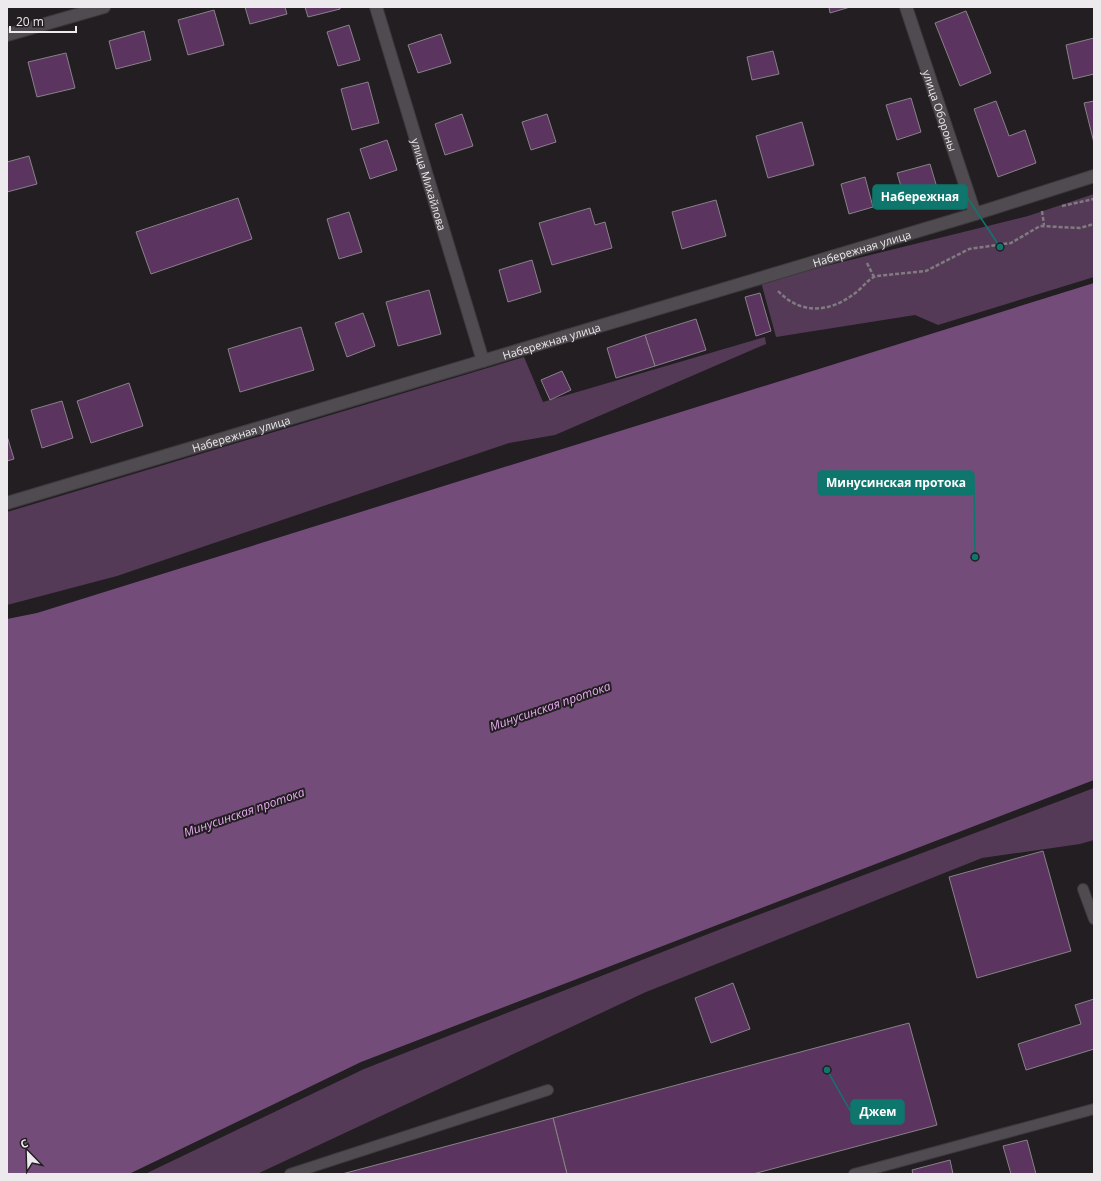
<svg xmlns="http://www.w3.org/2000/svg" width="1101" height="1181" font-family="'Open Sans',sans-serif">
  <rect width="100%" height="100%" fill="#221e22"/>
  <g fill="#553a58">
    <polygon points="1094,194 1094,277 938,325 915,315 776,337 761,282 1028,216"/>
    <polygon points="765,337 766,344 555,435 509,443 117,576 7,605 7,512 524,357 543,402"/>
    <polygon points="1094,788 1094,840 1080,844 982,858 646,992 257,1174 145,1174 364,1069 726,927"/>
  </g>
  <polygon fill="#744c7a" points="1094,283 1094,780 361,1062 129,1174 7,1174 7,619 37,613"/>
  <g fill="#5b3460" stroke="#878287">
    <polygon points="245,7 285,7 287,14 250,24"/>
    <polygon points="305,7 340,7 340,9 308,17"/>
    <polygon points="829,7 850,7 830,13"/>
    <polygon points="214,10 224,45 188,55 178,20"/>
    <polygon points="966,11 991,73 960,86 935,23"/>
    <polygon points="349,25 360,60 338,66 327,32"/>
    <polygon points="144,31 151,60 116,69 109,41"/>
    <polygon points="441,34 451,63 418,73 408,45"/>
    <polygon points="1094,38 1094,74 1073,79 1066,45"/>
    <polygon points="773,51 779,74 752,80 747,57"/>
    <polygon points="66,53 75,88 37,97 28,62"/>
    <polygon points="368,82 379,123 352,130 341,89"/>
    <polygon points="911,98 921,132 897,140 886,105"/>
    <polygon points="996,101 1009,136 1025,130 1036,163 998,177 974,109"/>
    <polygon points="1094,101 1094,143 1084,103"/>
    <polygon points="462,114 473,146 445,155 435,124"/>
    <polygon points="547,114 556,142 531,150 522,122"/>
    <polygon points="802,122 814,165 768,178 756,136"/>
    <polygon points="387,140 397,170 370,179 360,149"/>
    <polygon points="29,156 37,184 7,192 7,162"/>
    <polygon points="930,164 938,191 905,200 897,173"/>
    <polygon points="865,177 873,207 849,214 841,184"/>
    <polygon points="238,198 252,239 151,274 136,232"/>
    <polygon points="716,200 726,236 682,249 672,212"/>
    <polygon points="590,208 595,225 605,222 612,248 552,265 539,223"/>
    <polygon points="349,212 362,252 339,259 327,219"/>
    <polygon points="532,260 541,292 508,302 499,270"/>
    <polygon points="429,290 441,334 398,346 386,302"/>
    <polygon points="760,293 771,331 756,336 745,297"/>
    <polygon points="363,313 375,346 347,357 335,323"/>
    <polygon points="696,319 706,350 655,366 645,335"/>
    <polygon points="301,327 314,370 240,392 228,349"/>
    <polygon points="645,335 655,366 616,378 607,348"/>
    <polygon points="562,371 571,390 550,400 541,380"/>
    <polygon points="129,383 143,426 91,443 77,401"/>
    <polygon points="62,401 73,438 42,448 31,410"/>
    <polygon points="7,436 14,459 7,461"/>
    <polygon points="1043,851 1071,951 977,978 949,877"/>
    <polygon points="733,983 750,1029 711,1043 695,998"/>
    <polygon points="1094,999 1094,1049 1026,1070 1018,1044 1081,1024 1075,1005"/>
    <polygon points="909,1023 937,1125 753,1174 567,1174 553,1118"/>
    <polygon points="553,1118 567,1174 342,1174"/>
    <polygon points="1027,1140 1036,1174 1011,1174 1003,1146"/>
    <polygon points="950,1160 953,1174 913,1174 912,1170"/>
  </g>
  <g fill="none" stroke-linecap="round" stroke-linejoin="round">
    <g stroke="#3d3a3e" stroke-width="12">
      <g id="service">
        <polyline points="1083,889 1094,919"/>
        <polyline points="290,1174 548,1090"/>
        <polyline points="854,1174 1094,1109"/>
      </g>
    </g>
    <g stroke="#3d3a3e" stroke-width="14">
      <g id="minor">
        <path id="s1" d="M376,7L483,361"/>
        <path id="s2" d="M906,7L975,214"/>
        <path id="s3" d="M7,503L975,214L1094,176"/>
      </g>
    </g>
    <g stroke="#3d3a3e" stroke-width="14">
      <polyline id="tertiary" points="7,35 104,7"/>
    </g>
    <g stroke="#7f7c7f" stroke-width="2.5" stroke-dasharray="4 2" stroke-linecap="butt">
      <polyline points="1062,206 1094,199"/>
      <polyline points="1042,211 1044,225"/>
      <polyline points="867,263 874,277"/>
      <path d="M778,291C803,317 834,312 860,289C865,284 869,279 876,276L926,271L969,249L1011,243L1040,226L1080,228L1094,224"/>
    </g>
    <use href="#service" stroke="#4f4b50" stroke-width="10"/>
    <use href="#minor" stroke="#4f4b50" stroke-width="12"/>
    <use href="#tertiary" stroke="#4f4b50" stroke-width="12"/>
  </g>
  <g text-anchor="middle" dominant-baseline="central" stroke-width="4" stroke-linejoin="round" paint-order="stroke">
    <g font-size="11" fill="#edeaed" stroke="#221e22">
      <text stroke="none"><textPath href="#s2" startOffset="109">улица Обороны</textPath></text>
      <text stroke="none"><textPath href="#s1" startOffset="185">улица Михайлова</textPath></text>
      <text stroke="none"><textPath href="#s3" startOffset="892">Набережная улица</textPath></text>
      <text stroke="none"><textPath href="#s3" startOffset="568">Набережная улица</textPath></text>
      <text stroke="none"><textPath href="#s3" startOffset="244">Набережная улица</textPath></text>
    </g>
    <g font-size="12" font-style="italic" fill="#e8aaf0" stroke="#221e22">
      <text transform="translate(550 706) rotate(-19)">Минусинская протока</text>
      <text transform="translate(244 812) rotate(-19)">Минусинская протока</text>
    </g>
  </g>
  <path fill="none" stroke="#0f766e" stroke-width="1.5" d="M1000 247L967 197M975 557L974 483M827 1070L851 1112"/>
  <g fill="#0f766e" stroke="#221e22" stroke-width="1.5">
    <circle cx="1000" cy="247" r="4"/>
    <circle cx="975" cy="557" r="4"/>
    <circle cx="827" cy="1070" r="4"/>
  </g>
  <g fill="#0f766e" stroke="#0f766e" stroke-width="1.5">
    <rect x="873" y="185" width="94" height="24" rx="4"/>
    <rect x="818" y="471" width="156" height="24" rx="4"/>
    <rect x="851" y="1100" width="53" height="24" rx="4"/>
  </g>
  <g font-size="12" text-anchor="middle" font-weight="bold" fill="#fff">
    <text x="920" y="201">Набережная</text>
    <text x="896" y="487">Минусинская протока</text>
    <text x="878" y="1116">Джем</text>
  </g>
  <rect width="1101" height="1181" fill="none" stroke="#edeaed" stroke-width="16"/>
  <g transform="translate(28 1153) rotate(337)" stroke="#221e22" stroke-width="3" paint-order="stroke">
  <path d="M0-3L7 15L0 10L-7 15Z" fill="#edeaed"/>
  <text y="-6" font-size="11" font-weight="bold" text-anchor="middle" fill="#edeaed">С</text>
  </g>
  <path d="M10 26v6h66v-6" fill="none" stroke="#edeaed" stroke-width="2"/>
  <text x="16" y="26" font-size="12" fill="#edeaed" stroke="#221e22" stroke-width="3" paint-order="stroke">20 m</text>
</svg>
